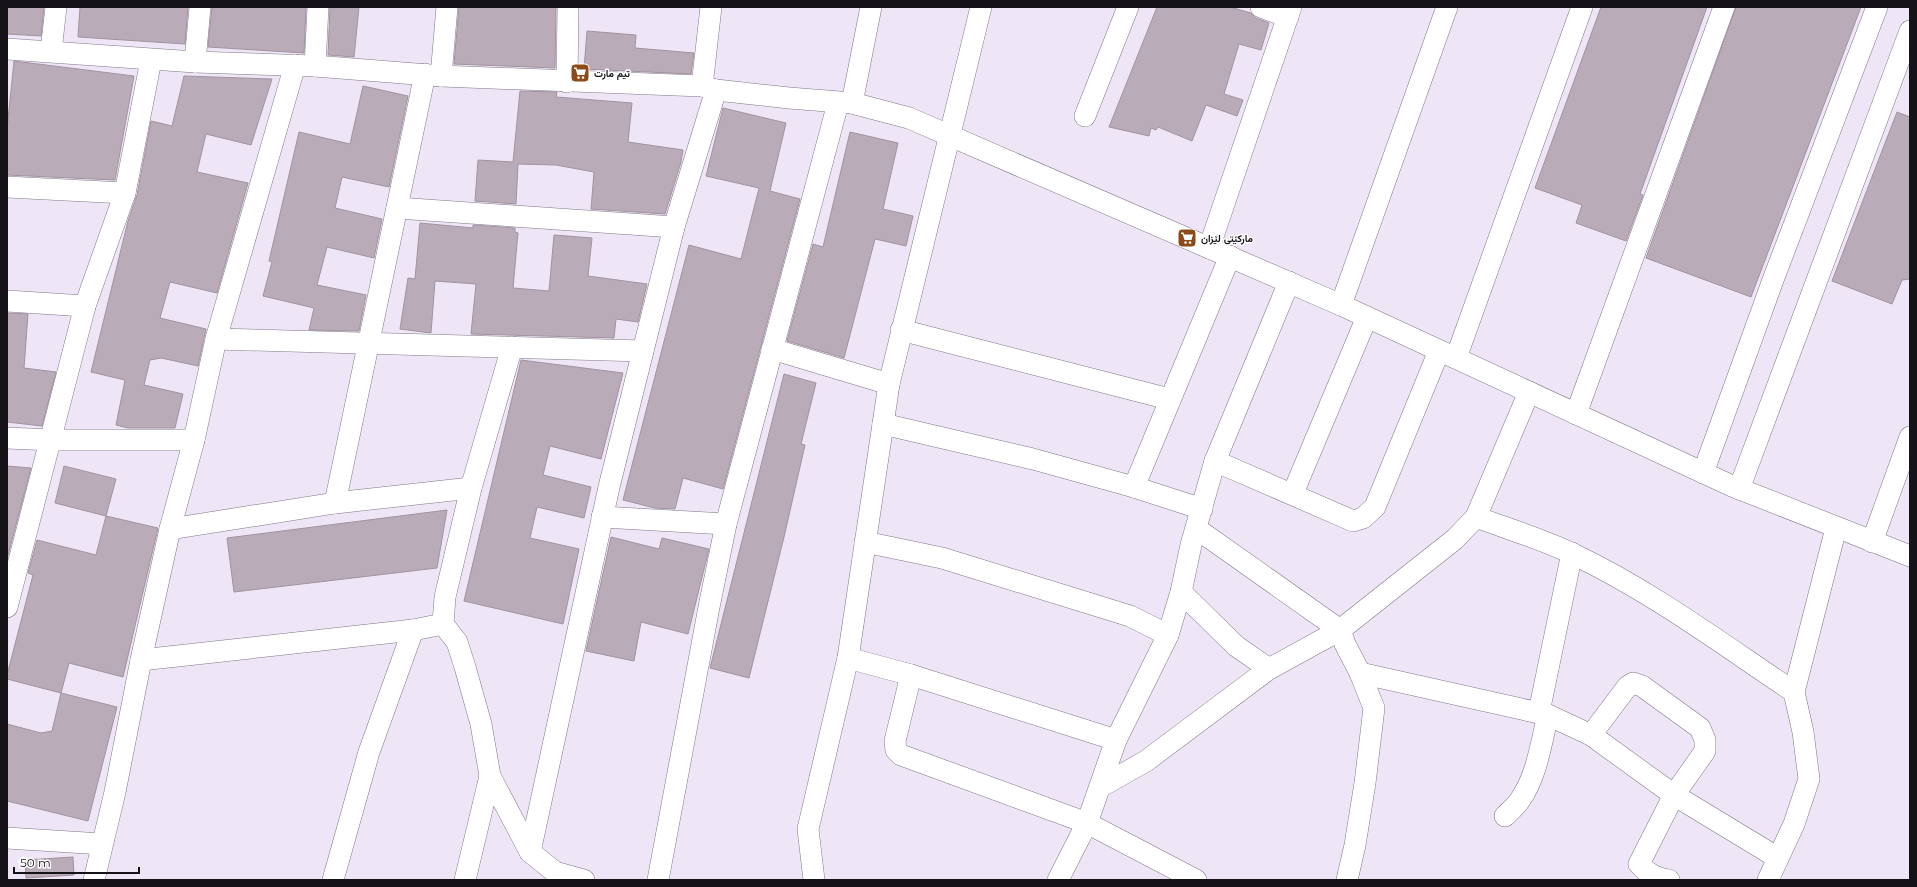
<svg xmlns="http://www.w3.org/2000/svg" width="1917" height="887" font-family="Montserrat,Vazirmatn,sans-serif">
  <rect width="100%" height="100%" fill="#eee5f6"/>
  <g fill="#b9abb7" stroke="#a1939f">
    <polygon points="7,7 44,7 41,36 7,34"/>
    <polygon points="80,7 188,7 185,44 78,37"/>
    <polygon points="212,7 306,7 304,53 208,47"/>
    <polygon points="330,7 359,7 354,57 328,55"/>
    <polygon points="459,7 556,7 555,68 454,64"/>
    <polygon points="1157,7 1230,7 1251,13 1256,18 1269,23 1261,50 1239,44 1224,94 1243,100 1237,116 1206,105 1192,141 1158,127 1156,130 1151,128 1149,136 1109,127"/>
    <polygon points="1601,7 1707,7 1640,194 1643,195 1626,241 1576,223 1582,205 1535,188"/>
    <polygon points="1736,7 1861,7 1751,297 1646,258"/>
    <polygon points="587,31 636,35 635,48 694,53 691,74 584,69"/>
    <polygon points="14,61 134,76 115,180 7,175 7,129"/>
    <polygon points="184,76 272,79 251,145 206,134 197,172 248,183 217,293 170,282 160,318 206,329 198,366 161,358 150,360 144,385 183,394 175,428 128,428 116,425 125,380 91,372 128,221 137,195 151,121 172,126"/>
    <polygon points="363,86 408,96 389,187 342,177 335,208 382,219 374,258 327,247 317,285 366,295 359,331 309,330 314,308 263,296 272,262 269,261 299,132 350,144"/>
    <polygon points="520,91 557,92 556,97 632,103 628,142 683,150 681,162 665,214 591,209 594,172 556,165 518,164 516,204 475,201 478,160 513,162"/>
    <polygon points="723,108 786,123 770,191 800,199 723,489 683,478 675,509 655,508 623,500 689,245 741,259 759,188 706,176"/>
    <polygon points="1897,112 1910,117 1910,279 1902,280 1892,304 1832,281"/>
    <polygon points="850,132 898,143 883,209 913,216 906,246 875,239 844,358 787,341 813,244 823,247"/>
    <polygon points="420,223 473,228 473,225 515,228 515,232 518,233 513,288 549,291 554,235 592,238 588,276 647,284 638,322 616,319 614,338 471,334 476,284 435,281 431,333 400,329 408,278 415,279"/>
    <polygon points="7,313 28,314 24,368 56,372 42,426 7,422"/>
    <polygon points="521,360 623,373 601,459 550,446 543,475 591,487 584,518 537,507 530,538 579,549 563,624 464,601"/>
    <polygon points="784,374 816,383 801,444 805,445 784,537 749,678 710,668"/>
    <polygon points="7,466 31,468 7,559"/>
    <polygon points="64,466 116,479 106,516 158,528 123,677 69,663 61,693 7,679 7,675 33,575 28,573 37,540 96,555 106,516 55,503"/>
    <polygon points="447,510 437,568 234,592 227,538"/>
    <polygon points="611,537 659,549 662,538 709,549 688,634 641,622 634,661 586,651"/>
    <polygon points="61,693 117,707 88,821 7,801 7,724 41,733 52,731"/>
    <polygon points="73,857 74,875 26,878 25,860"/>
  </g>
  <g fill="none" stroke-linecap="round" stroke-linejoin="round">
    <g stroke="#807887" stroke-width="22">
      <g id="minor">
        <polyline points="1261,7 1288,17"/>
        <polyline points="7,49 195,62 315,66 441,76 702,86 716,90 789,98 852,103 909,118 1341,305 1732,486 1910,556"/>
        <polyline points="51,51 56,7"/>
        <polyline points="195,62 200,7"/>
        <polyline points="315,66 318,7"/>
        <polyline points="441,76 447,7"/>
        <polyline points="567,82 568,7"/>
        <polyline points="702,86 711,7"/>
        <polyline points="852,103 871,7"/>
        <polyline points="1085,116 1128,7"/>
        <polyline points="7,187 125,193"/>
        <polyline points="397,208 674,227"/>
        <polyline points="1209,248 1291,7"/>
        <polyline points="7,301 85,306"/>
        <polyline points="1341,305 1447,7"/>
        <polyline points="901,330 1169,399"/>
        <polyline points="216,339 643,351"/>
        <polyline points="512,347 471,488 445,597 443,624 457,642 465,667 481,724 490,776 530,852 555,872 584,880"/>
        <polyline points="772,349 889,384"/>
        <polyline points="1456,358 1582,7"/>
        <polyline points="1576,414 1724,7"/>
        <polyline points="883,424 1033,459 1134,487 1202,509"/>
        <polyline points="7,438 52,440 194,440"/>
        <polyline points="1215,461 1353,521 1363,518 1375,507 1439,351"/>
        <polyline points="1703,473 1773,280 1877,7"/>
        <polyline points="1134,487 1230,256"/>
        <polyline points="1739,489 1910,31"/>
        <polyline points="1293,493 1367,317"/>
        <polyline points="335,503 425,74"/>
        <polyline points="602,517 726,524"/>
        <path d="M1476,517C1508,529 1542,539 1573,554C1651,591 1722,644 1794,692"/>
        <polyline points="170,529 335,503 471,488"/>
        <polyline points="1197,529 1340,630 1345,644 1360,673 1374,708 1365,783 1355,845 1347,880"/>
        <polyline points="865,542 942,558 1130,616 1168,635"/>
        <polyline points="1872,542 1910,437"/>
        <polyline points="1181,592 1236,646 1269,669"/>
        <polyline points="7,607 85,306 125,193 151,60"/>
        <polyline points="848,658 911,675 1116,740"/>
        <polyline points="141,660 413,630 443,624"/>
        <polyline points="1360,673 1548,715 1591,735 1674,795 1778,858"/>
        <polyline points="911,675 895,741 896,750 901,755 1087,823 1196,880"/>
        <polyline points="1539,712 1572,553"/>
        <path d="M1591,735L1627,687L1633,683L1642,686L1700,728L1705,740V751L1674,795L1639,864C1648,874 1656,878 1669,880"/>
        <polyline points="1100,787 1146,761 1269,669 1340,630 1455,539 1476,517 1529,392"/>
        <path d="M1505,816C1510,811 1516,806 1520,800C1537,776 1541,743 1548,715"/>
        <polyline points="7,838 102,844"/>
        <polyline points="530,852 609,487 674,227 716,90"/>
        <polyline points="94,880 115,792 141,660 170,529 194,440 216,339 295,65"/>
        <polyline points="333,880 369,752 413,630"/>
        <polyline points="465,880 490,776"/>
        <polyline points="658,880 709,607 726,524 838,103"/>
        <polyline points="814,880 808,829 848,658 889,384 981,7"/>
        <polyline points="1058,880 1087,823 1116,740 1168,635 1181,592 1191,545 1215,461 1289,282"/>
        <polyline points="1768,880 1794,824 1809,779 1803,732 1794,692 1836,528"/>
      </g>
    </g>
    <use href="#minor" stroke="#fff" stroke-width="21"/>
  </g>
  <defs>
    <g id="supermarket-square" transform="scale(1)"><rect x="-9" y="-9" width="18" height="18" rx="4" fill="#8d4b19" stroke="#fff"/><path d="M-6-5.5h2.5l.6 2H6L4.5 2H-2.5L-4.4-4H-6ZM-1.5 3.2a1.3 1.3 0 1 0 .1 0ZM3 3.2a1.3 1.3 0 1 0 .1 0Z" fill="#fff"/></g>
  </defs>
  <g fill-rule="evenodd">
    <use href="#supermarket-square" x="580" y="73"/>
    <use href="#supermarket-square" x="1187" y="238"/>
  </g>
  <g text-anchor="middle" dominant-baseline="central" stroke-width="3" stroke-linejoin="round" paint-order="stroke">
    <g font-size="10" font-weight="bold" fill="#151218" stroke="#fff" text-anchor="start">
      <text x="594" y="73">تيم مارت</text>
      <text x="1201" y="238">مارکێتی لێزان</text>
    </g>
  </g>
  <rect width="1917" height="887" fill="none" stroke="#151218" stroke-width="16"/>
  <path d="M14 867v6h125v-6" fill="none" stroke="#151218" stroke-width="2"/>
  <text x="20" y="867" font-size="12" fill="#151218" stroke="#ffffff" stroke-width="3" paint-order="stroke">50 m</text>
</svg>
